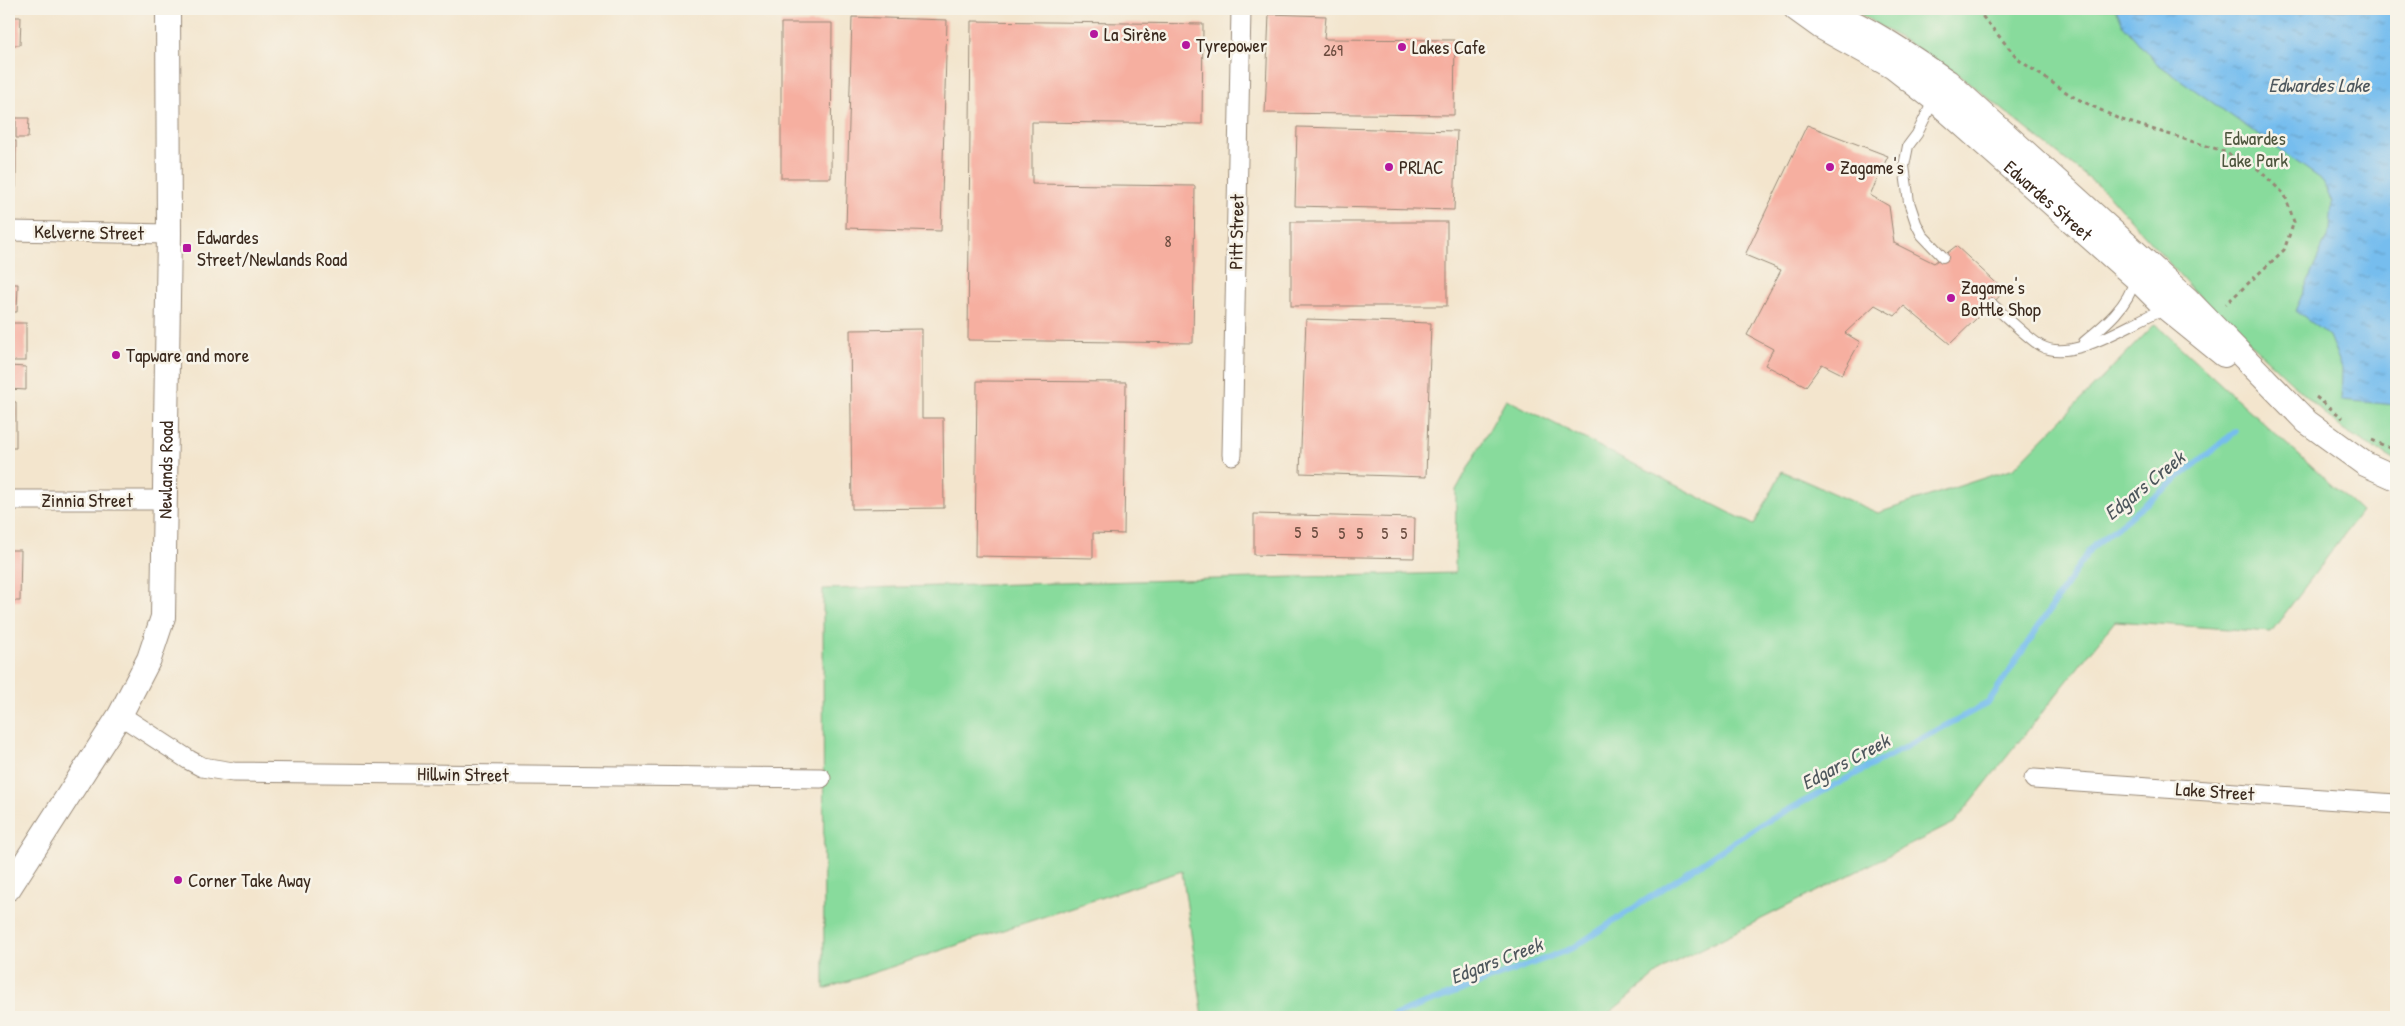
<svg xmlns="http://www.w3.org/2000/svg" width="2405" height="1026" font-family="'Patrick Hand',sans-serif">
  <defs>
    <pattern id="water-ripples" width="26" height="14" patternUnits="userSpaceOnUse" patternTransform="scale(1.25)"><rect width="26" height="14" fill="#76bdee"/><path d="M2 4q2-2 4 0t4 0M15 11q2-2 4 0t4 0" fill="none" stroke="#629ac0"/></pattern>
  </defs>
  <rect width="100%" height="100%" fill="#f7f3e8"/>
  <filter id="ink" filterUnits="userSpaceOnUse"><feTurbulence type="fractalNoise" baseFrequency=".02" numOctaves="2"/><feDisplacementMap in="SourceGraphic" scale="10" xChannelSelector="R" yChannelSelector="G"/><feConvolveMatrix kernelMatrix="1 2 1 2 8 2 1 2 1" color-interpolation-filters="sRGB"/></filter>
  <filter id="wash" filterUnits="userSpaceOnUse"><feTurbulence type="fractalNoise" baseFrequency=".0096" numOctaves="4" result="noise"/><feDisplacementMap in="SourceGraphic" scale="20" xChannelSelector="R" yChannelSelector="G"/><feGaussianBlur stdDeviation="1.12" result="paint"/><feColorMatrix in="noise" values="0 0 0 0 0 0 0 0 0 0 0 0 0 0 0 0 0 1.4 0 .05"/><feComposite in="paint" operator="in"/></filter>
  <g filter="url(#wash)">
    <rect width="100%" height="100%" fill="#f3e5cd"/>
    <g fill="#88db9c" stroke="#62825d">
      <polygon points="1852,9 2396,9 2396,461 2339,427 2193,290 2108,194 1957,73"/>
      <polygon points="2155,324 2361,512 2271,632 2115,621 1954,823 1667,966 1604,1017 1203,1017 1182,871 824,989 823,589 1455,573 1456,490 1506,399 1754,525 1782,471 1878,513 2014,468"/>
    </g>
    <polygon fill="url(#water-ripples)" stroke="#587486" points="2116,9 2396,9 2396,405 2341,400 2342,368 2329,336 2295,311 2330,230 2332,202 2321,179 2155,62 2123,25"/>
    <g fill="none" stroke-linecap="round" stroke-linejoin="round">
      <polyline stroke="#76bdee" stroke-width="6" points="1390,1017 1573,948 1758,826 1988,703 2090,549 2235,432"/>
    </g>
    <g id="blocks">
      <g fill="#f6afa0">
        <polygon points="1269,14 1326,16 1324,39 1455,40 1454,115 1265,113"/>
        <polygon points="9,17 21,17 20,45 9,45"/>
        <polygon points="852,17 947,20 941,231 846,228"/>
        <polygon points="971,21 1203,24 1202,124 1032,122 1032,184 1195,186 1193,343 968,340"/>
        <polygon points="781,23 832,23 831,178 781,178"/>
        <polygon points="16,118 29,118 28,138 16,138"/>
        <polygon points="1807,125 1888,156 1870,195 1889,206 1894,243 1934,263 1956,246 2005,291 1950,344 1904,306 1895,316 1875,305 1845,333 1860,342 1842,374 1822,364 1806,386 1765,365 1773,349 1747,335 1781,270 1745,255"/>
        <polygon points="1297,127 1457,131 1454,210 1295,206"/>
        <rect x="9" y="141" width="7" height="46"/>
        <rect x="1291" y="222" width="156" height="84"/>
        <polygon points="9,284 18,284 17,312 9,312"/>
        <polygon points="1306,319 1431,323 1426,477 1300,473"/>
        <rect x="10" y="323" width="16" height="38"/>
        <polygon points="922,329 922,418 943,418 944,508 852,509 850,330"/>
        <polygon points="9,366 26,367 26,390 9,389"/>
        <polygon points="977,381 1126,382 1124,534 1093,533 1093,558 975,556"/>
        <polygon points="9,401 16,402 16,448 9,448"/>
        <polygon points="1254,514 1415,518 1414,558 1254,555"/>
        <polygon points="9,550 21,550 20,601 9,601"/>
      </g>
    </g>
  </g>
  <g filter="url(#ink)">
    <use href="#blocks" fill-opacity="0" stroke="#978876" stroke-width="1"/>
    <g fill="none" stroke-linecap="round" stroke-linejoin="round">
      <g stroke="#978876" stroke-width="12">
        <g id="service">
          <polyline points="1934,99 1917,134 1908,146 1904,166 1909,202 1916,223 1922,235 1943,257"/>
          <path d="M1992,304C2004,315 2029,339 2041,346C2074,364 2134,320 2166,308"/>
          <path d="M2084,342C2106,324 2128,306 2135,279"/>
        </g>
      </g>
      <g stroke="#978876" stroke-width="21">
        <g id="minor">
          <polyline points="9,231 169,234"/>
          <polyline points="1232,455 1241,9"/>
          <polyline points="9,500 165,500"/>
          <polyline points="120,715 189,760 202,767 233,772 821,778"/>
          <polyline points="2034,779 2396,804"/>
        </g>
      </g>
      <g stroke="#978876" stroke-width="26">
        <g id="tertiary">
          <path id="s1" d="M1796,9L1821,27L1893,67L1934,99L2135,277L2166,308L2224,355"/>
          <path d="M1819,9C1860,21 1913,58 1948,82L2187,299L2307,422L2365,464L2396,478"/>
          <path id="s2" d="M9,888L120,715L149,659L163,617L169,234L168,9"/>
        </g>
      </g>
      <g stroke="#978876" stroke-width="3" stroke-dasharray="4 4" stroke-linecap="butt">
        <polyline points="1979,9 1983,17 2019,60 2072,96 2119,119 2220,150 2258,169 2285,195 2294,222 2284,250 2226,304"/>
        <polyline points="2316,397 2343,418"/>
        <polyline points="2372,440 2396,451"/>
      </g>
      <use href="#service" stroke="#fff" stroke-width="10"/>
      <use href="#minor" stroke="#fff" stroke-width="19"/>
      <use href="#tertiary" stroke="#fff" stroke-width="24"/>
    </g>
  </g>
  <g fill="#b5179e" stroke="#f7f3e8" stroke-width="2">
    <circle cx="1094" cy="34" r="5"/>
    <circle cx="1186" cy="45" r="5"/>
    <circle cx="1402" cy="47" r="5"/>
    <circle cx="1389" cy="167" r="5"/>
    <circle cx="1830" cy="167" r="5"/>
    <rect x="182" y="243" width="10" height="10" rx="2.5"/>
    <circle cx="1951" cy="298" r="5"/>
    <circle cx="116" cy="355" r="5"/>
    <circle cx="178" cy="880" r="5"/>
  </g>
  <g text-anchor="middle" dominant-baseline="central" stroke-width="5" stroke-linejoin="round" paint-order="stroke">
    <g font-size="16" fill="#6a4b3e">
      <text x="1333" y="50">269</text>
      <text x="1168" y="241">8</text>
      <text x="1298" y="532">5</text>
      <text x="1315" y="532">5</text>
      <text x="1342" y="533">5</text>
      <text x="1360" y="533">5</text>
      <text x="1385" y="533">5</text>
      <text x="1404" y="533">5</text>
    </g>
    <g font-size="19" fill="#3b2a1e" stroke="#f7f3e8" text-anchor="start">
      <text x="1104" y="34">La Sirène</text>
      <text x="1196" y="45">Tyrepower</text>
      <text x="1412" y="47">Lakes Cafe</text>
      <text x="1399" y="167">PRLAC</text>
      <text x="1840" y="167">Zagame's</text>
      <text x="197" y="237">Edwardes<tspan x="197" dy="22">Street/Newlands Road</tspan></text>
      <text x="1961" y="287">Zagame's<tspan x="1961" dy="22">Bottle Shop</tspan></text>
      <text x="126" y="355">Tapware and more</text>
      <text x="188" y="880">Corner Take Away</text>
    </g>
    <g font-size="19" fill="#4e563e" stroke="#f7f3e8">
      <text x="2255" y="138">Edwardes<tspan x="2255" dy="22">Lake Park</tspan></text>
    </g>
    <g font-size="19" fill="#3b2a1e" stroke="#f7f3e8">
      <text stroke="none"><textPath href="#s1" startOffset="318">Edwardes Street</textPath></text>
      <text transform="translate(89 232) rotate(1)">Kelverne Street</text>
      <text transform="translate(1236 232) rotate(-89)">Pitt Street</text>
      <text stroke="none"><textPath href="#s2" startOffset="460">Newlands Road</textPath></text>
      <text x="87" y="500">Zinnia Street</text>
      <text transform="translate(463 774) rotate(1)">Hillwin Street</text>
      <text transform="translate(2215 791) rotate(4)">Lake Street</text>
    </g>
    <g font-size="20" font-style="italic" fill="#4d565c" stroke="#f7f3e8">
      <text x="2319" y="84">Edwardes Lake</text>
      <text transform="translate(2144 485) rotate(-39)">Edgars Creek</text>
      <text transform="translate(1845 761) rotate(-28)">Edgars Creek</text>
      <text transform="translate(1496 960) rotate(-21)">Edgars Creek</text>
    </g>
  </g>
  <rect width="2405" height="1026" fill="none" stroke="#f7f3e8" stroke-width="30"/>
</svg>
